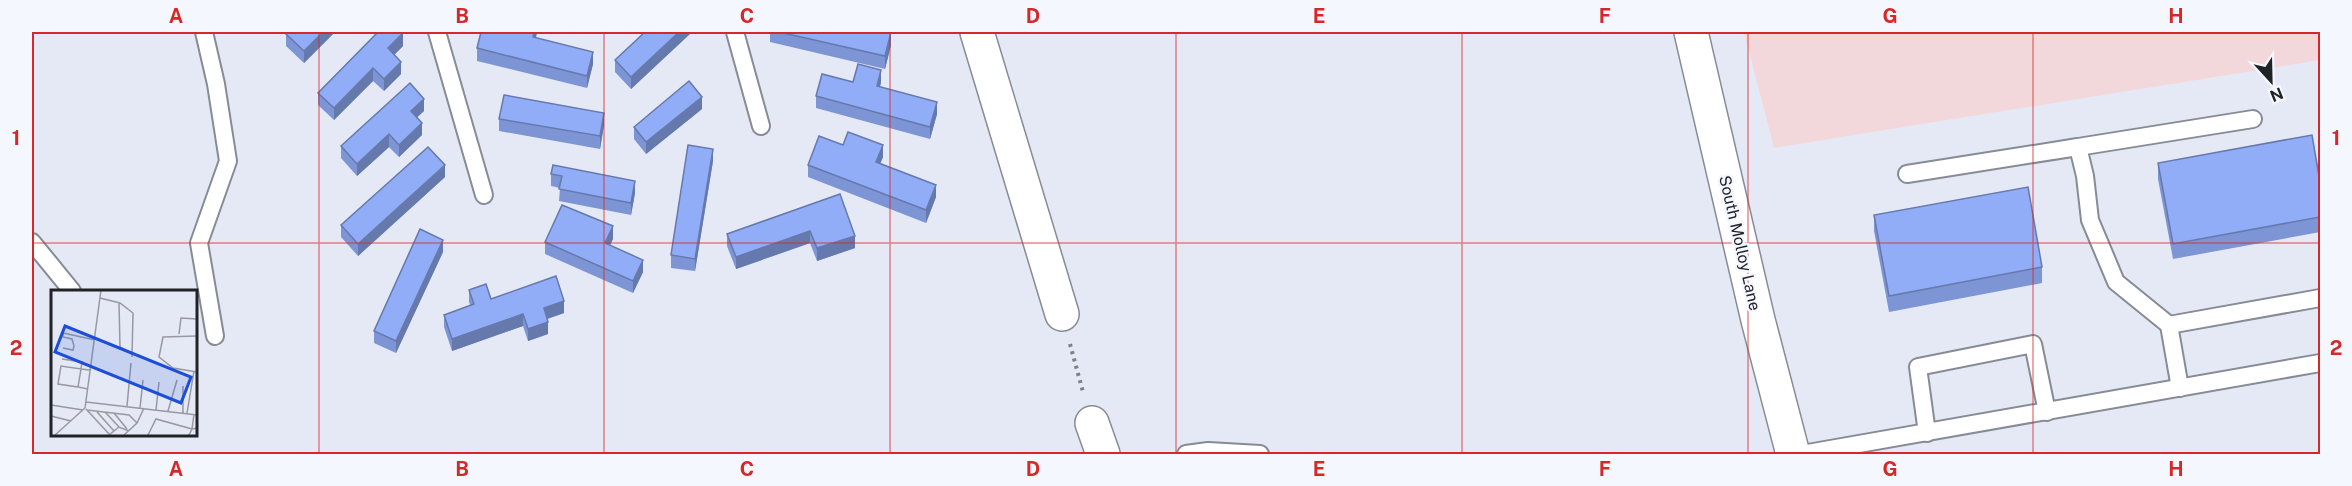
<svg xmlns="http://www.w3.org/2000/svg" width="2352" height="486" font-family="'Public Sans',sans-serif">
  <rect width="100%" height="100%" fill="#e5e9f5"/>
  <polygon fill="#f3d8db" points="1744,32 2320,32 2320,60 1774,148"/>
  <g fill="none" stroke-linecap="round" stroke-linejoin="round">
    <g stroke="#868b95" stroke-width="20">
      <g id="service">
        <polyline points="204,32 216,84 228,161 199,243 215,336"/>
        <polyline points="437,32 484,195"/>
        <polyline points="735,32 761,126"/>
        <polyline points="2253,119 2078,147 2085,176 2090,220 2116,282 2169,325 2320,298"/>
        <polyline points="1907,174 2078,147"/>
        <polyline points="32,242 72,291"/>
        <polyline points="2169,325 2180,388"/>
        <polyline points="1927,433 1918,367 2033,344 2047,412"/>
        <polyline points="1186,454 1208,451 1260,454"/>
        <polyline points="1802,454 2320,363"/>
      </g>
    </g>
    <g stroke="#868b95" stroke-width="36">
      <g id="minor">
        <polyline points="977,32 1062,314"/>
        <polyline points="1691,32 1758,320 1793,454"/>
        <polyline points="1092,423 1103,454"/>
      </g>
    </g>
    <polyline stroke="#7d8087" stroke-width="4" stroke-dasharray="3 4.5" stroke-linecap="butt" points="1070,344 1083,392"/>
    <use href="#service" stroke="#fff" stroke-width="16"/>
    <use href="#minor" stroke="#fff" stroke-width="33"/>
  </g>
  <g fill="#7d95d4">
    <polygon points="335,32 304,63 286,46 286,34"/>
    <polygon points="537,32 536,38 593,64 587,88 477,61 477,48 514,33"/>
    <polygon points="645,32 692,32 631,89 615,72 615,60"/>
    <polygon points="770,32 887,32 891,45 885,69 770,42"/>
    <polygon points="403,46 394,55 401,74 384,91 373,81 334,120 318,105 318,93"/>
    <polygon points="853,82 881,82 880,87 937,114 930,139 816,108 816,96"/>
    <polygon points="702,109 646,154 634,139 634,127"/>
    <polygon points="424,111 417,117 422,135 399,157 389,147 357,176 341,158 341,146"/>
    <polygon points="499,119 604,125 600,149 499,131"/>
    <polygon points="843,145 883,157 880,163 936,197 926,223 808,177 808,165"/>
    <polygon points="713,161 695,271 671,268 671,255"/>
    <polygon points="2158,163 2320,182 2320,232 2173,259 2158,179"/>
    <polygon points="551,174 635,193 631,215 559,201 560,188 551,186"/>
    <polygon points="445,177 358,256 341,237 341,225"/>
    <polygon points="840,194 855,248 817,261 810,243 736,269 727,246 727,234"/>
    <polygon points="1874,215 2042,267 2042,283 1889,312 1874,231"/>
    <polygon points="613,239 610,245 643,272 633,293 545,254 545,242"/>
    <polygon points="443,252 396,353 374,343 374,331"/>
    <polygon points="469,290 491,299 564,313 547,319 548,334 528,341 523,326 452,351 444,327 444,315 470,305 469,302"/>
  </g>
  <g fill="#6679ad">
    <polygon points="323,32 335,32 304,63 304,51"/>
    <polygon points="534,32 537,32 533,49 533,37"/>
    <polygon points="679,32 692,32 631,89 631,77"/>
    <polygon points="891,32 891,45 885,69 885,56"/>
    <polygon points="403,33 403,46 388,61 388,48"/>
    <polygon points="593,52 593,64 587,88 587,76"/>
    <polygon points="401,62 401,74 384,91 384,79"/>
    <polygon points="373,68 373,81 334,120 334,108"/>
    <polygon points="881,70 881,82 877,99 877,86"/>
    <polygon points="702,97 702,109 646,154 646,142"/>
    <polygon points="424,99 424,111 411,123 411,111"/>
    <polygon points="937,102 937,114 930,139 930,127"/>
    <polygon points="604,113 604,125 600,149 600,136"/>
    <polygon points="422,123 422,135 399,157 399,145"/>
    <polygon points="389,134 389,147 357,176 357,164"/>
    <polygon points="883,145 883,157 876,174 876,162"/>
    <polygon points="713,149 713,161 695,271 695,259"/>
    <polygon points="445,165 445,177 358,256 358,244"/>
    <polygon points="635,181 635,193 631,215 631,203"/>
    <polygon points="936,185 936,197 926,223 926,210"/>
    <polygon points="613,226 613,239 605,255 605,243"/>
    <polygon points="810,231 810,243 736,269 736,257"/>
    <polygon points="855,236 855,248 817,261 817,248"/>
    <polygon points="443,240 443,252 396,353 396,341"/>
    <polygon points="643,260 643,272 633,293 633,281"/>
    <polygon points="564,301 564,313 544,320 544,308"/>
    <polygon points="523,314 523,326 452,351 452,339"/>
    <polygon points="548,322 548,334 528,341 528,329"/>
  </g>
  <g fill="#91adf7" stroke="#6679ad" stroke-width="1.5">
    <polygon points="289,32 323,32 304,51 286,34"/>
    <polygon points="378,32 401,32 403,33 388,48 401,62 384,79 373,68 334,108 318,93"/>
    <polygon points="481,32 507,32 514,33 515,32 534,32 533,37 593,52 587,76 477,48"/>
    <polygon points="645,32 679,32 631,77 615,60"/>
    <polygon points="779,32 891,32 885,56"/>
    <polygon points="858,64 881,70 877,86 937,102 930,127 816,96 822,74 853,82"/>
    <polygon points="689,81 702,97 646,142 634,127"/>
    <polygon points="410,83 424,99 411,111 422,123 399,145 389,134 357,164 341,146"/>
    <polygon points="504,95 604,113 600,136 499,119"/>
    <polygon points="848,132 883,145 876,162 936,185 926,210 808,165 819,136 843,145"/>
    <polygon points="2312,135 2320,182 2320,217 2173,244 2158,163"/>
    <polygon points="688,145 713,149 695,259 671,255"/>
    <polygon points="428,147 445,165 358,244 341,225"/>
    <polygon points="553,165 635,181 631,203 559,189 562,176 551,174"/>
    <polygon points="2028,187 2042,267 1889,296 1874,215"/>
    <polygon points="840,194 855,236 817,248 810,231 736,257 727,234"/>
    <polygon points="562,205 613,226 605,243 643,260 633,281 545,242"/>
    <polygon points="420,229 443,240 396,341 374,331"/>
    <polygon points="556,276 564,301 544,308 548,322 528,329 523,314 452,339 444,315 474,304 469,290 486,284 491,299"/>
  </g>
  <path fill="none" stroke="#d62828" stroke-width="1.5" stroke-opacity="0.55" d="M319,32V454M604,32V454M890,32V454M1176,32V454M1462,32V454M1748,32V454M2033,32V454M32,243H2320"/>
  <g text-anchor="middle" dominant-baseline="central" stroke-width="5" stroke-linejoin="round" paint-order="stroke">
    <g font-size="16" fill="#212226" stroke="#f4f7fd">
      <text transform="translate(1740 243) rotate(77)">South Molloy Lane</text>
    </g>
  </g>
  <g transform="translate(51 290)">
    <rect width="146" height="146" fill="#e5e9f5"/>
    <path fill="none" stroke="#9799a2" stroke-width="1.5" d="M49,8L69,13L82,23L81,67M68,13L69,57L81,64M128,44L130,28L146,29M146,46L112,47L108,67L122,78L146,82M12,58L22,60L23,56L21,49L12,47V43L44,50M11,69L31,72L30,79L10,76L7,94L27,97M37,99L27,97L30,79L39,80M35,112L146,125M0,115L32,120M76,116L80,73M89,118L92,90M35,119L59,145M36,120L78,125L86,133M105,120L108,92M117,121L126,90M46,122L63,141M54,122L68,137M63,123L76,139M132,123V96M136,123L143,81M143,124L141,139L146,138M0,126L20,131M4,145L34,118L50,0M58,145L68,137L78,141M73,145L86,133L93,118M97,145L105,129L141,139L138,145"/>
    <path fill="#1d4ed8" fill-opacity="0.15" stroke="#1d4ed8" stroke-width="3" d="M14,36L140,87L130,113L4,62Z"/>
    <rect width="146" height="146" fill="none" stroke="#212226" stroke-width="3"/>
  </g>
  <rect width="2352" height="486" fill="none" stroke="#f4f7fd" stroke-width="66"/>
  <g transform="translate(2271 81) rotate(158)" stroke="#f4f7fd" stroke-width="4.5" paint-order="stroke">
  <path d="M0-4.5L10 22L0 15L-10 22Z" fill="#212226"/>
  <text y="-9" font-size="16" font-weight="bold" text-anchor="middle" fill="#212226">N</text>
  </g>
  <rect x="33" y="33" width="2286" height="420" fill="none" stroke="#d62828" stroke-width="2"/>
  <g font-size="20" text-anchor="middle" font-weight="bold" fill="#d62828">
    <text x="176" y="23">A</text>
    <text x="462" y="23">B</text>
    <text x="747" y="23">C</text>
    <text x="1033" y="23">D</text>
    <text x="1319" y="23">E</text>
    <text x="1605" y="23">F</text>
    <text x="1890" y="23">G</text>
    <text x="2176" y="23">H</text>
    <text x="16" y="145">1</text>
    <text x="2336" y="145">1</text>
    <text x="16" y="355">2</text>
    <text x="2336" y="355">2</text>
    <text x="176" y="476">A</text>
    <text x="462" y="476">B</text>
    <text x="747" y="476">C</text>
    <text x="1033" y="476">D</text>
    <text x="1319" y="476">E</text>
    <text x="1605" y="476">F</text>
    <text x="1890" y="476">G</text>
    <text x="2176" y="476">H</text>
  </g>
</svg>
